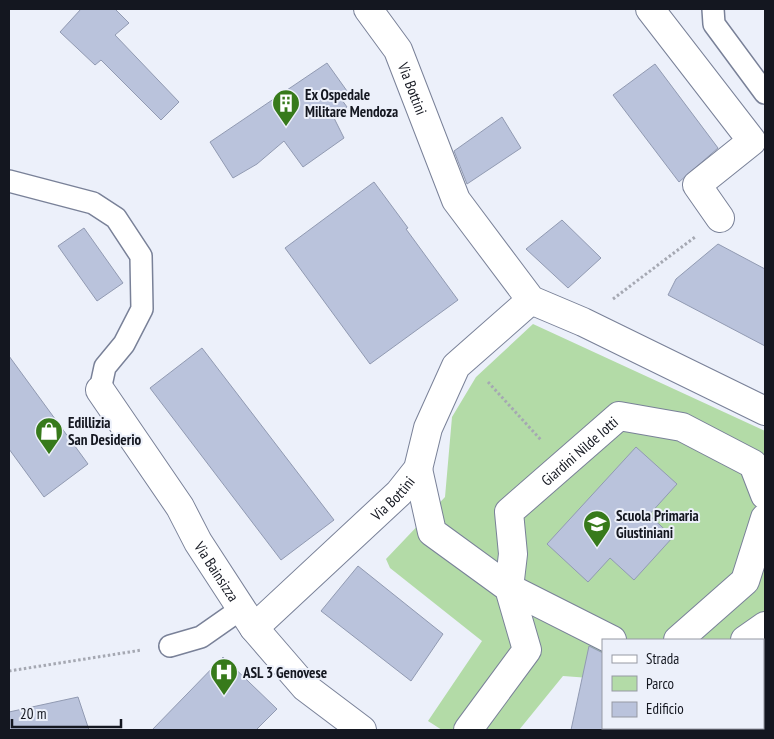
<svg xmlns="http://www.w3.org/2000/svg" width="774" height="739" font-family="'PT Sans Narrow',sans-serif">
  <rect width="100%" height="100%" fill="#ecf0fa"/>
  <polygon fill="#b3dba7" points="533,324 765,431 765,675 763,676 763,640 603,640 603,679 563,676 519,730 442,730 428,721 482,641 390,568 386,559 445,497 452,417 476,377"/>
  <g fill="#bac3dc" stroke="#919ab2">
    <polygon points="81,9 115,9 129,23 115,35 179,102 161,120 101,60 95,65 60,32"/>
    <polygon points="327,63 347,91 339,96 347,107 333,116 344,138 303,167 284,141 257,164 233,178 210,142"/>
    <polygon points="655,64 718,148 679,182 613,95"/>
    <polygon points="502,117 521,148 467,184 454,151"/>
    <polygon points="374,182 408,228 406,229 458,300 370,364 285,248"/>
    <polygon points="562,220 601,258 568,288 526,249"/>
    <polygon points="84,228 123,283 97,301 58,246"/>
    <polygon points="718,244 765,269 765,346 668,295 676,279"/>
    <polygon points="202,348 334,520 281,560 150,388"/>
    <polygon points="9,356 88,464 44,497 9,449"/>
    <polygon points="636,447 677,484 649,515 673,537 634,580 610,558 588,582 547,544"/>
    <polygon points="358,566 443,634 411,681 321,611"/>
    <polygon points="589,646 603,653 603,730 571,730"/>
    <polygon points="223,657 277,709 256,730 152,730"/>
    <polygon points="78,697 89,730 9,730 9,712"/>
  </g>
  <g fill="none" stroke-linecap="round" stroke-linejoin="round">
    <g stroke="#798198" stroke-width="24">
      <g id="service">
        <polyline points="713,9 714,24 765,93"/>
        <polyline points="9,181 93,203 116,218 141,256 142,309 124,344 105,367 100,390"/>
        <polyline points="170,646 201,637 241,609"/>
      </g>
    </g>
    <g stroke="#798198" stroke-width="30">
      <g id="pedestrian">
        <polyline points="650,9 752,141 697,185 720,218"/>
        <polyline points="418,469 432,532 509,588 527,650 468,730"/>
        <path id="s1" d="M612,640L509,588L513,554L509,512L619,416L682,427L753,464L765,495"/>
        <polyline points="678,640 745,581 765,518"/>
        <polyline points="745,640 765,626"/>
      </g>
    </g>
    <g stroke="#798198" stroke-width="30">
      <g id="minor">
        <path id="s2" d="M368,9L398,50L456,200L531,300L583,322L765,411"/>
        <path id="s3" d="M100,390L180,507L198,542L254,628L305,687L362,730"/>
        <path id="s4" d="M254,628L399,493L418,469L428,428L456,366L531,300"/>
      </g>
    </g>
    <g stroke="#a5a8b2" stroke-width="3" stroke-dasharray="2.5 2.5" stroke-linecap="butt">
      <polyline points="613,299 695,237"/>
      <polyline points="488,382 541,440"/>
      <polyline points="9,671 142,650"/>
    </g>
    <use href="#service" stroke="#fff" stroke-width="21"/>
    <use href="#pedestrian" stroke="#fff" stroke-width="28"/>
    <use href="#minor" stroke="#fff" stroke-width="28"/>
  </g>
  <defs>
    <g id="building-pin" transform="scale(1.4375)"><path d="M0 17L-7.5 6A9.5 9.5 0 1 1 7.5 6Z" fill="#377a1b" stroke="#ecf0fa"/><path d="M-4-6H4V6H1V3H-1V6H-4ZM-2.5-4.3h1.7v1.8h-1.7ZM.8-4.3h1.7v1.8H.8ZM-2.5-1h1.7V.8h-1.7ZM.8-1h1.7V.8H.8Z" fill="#fff"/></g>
    <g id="shop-pin" transform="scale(1.4375)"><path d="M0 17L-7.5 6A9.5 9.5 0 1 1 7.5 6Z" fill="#377a1b" stroke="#ecf0fa"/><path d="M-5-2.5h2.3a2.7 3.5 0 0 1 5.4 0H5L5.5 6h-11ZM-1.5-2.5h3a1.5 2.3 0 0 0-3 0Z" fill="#fff"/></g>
    <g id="school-pin" transform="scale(1.4375)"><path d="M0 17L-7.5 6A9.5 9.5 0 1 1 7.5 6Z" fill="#377a1b" stroke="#ecf0fa"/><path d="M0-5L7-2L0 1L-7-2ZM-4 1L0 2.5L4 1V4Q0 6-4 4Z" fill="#fff"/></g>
    <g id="hospital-pin" transform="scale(1.4375)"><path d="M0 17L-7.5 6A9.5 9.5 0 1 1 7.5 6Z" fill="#377a1b" stroke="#ecf0fa"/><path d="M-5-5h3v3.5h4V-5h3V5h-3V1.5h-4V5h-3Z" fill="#fff"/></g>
  </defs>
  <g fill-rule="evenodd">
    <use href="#building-pin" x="286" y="103"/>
    <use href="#shop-pin" x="49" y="431"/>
    <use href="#school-pin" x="597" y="524"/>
    <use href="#hospital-pin" x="224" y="672"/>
  </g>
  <g text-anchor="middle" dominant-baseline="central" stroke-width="4" stroke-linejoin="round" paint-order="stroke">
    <g font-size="15" fill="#141720" stroke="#ecf0fa">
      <text stroke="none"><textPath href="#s2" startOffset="92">Via Bottini</textPath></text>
      <text stroke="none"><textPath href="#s1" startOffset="285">Giardini Nilde Iotti</textPath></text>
      <text stroke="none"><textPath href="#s4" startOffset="190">Via Bottini</textPath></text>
      <text stroke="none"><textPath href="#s3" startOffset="216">Via Bainsizza</textPath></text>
    </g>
    <g font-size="15" font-weight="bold" fill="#141720" stroke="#ecf0fa" text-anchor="start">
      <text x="305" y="94">Ex Ospedale<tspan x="305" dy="17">Militare Mendoza</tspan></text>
      <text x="68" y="422">Edillizia<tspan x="68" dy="17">San Desiderio</tspan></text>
      <text x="616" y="515">Scuola Primaria<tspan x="616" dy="17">Giustiniani</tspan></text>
      <text x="243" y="672">ASL 3 Genovese</text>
    </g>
  </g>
  <rect width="774" height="739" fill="none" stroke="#141720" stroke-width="20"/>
  <rect x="602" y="639" width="162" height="90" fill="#ecf0fa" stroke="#9699a3"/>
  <rect x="612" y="655" width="25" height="8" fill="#ffffff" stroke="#9699a3"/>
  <text x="646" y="664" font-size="15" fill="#141720">Strada</text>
  <rect x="612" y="676" width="25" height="15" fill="#b3dba7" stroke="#9699a3"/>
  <text x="646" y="689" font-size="15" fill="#141720">Parco</text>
  <rect x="612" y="702" width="25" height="15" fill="#bac3dc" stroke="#9699a3"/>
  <text x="646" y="714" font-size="15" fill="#141720">Edificio</text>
  <path d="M12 719v8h109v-8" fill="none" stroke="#141720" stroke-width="2.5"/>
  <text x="20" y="719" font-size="15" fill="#141720" stroke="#ecf0fa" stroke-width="4" paint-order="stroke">20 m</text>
</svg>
